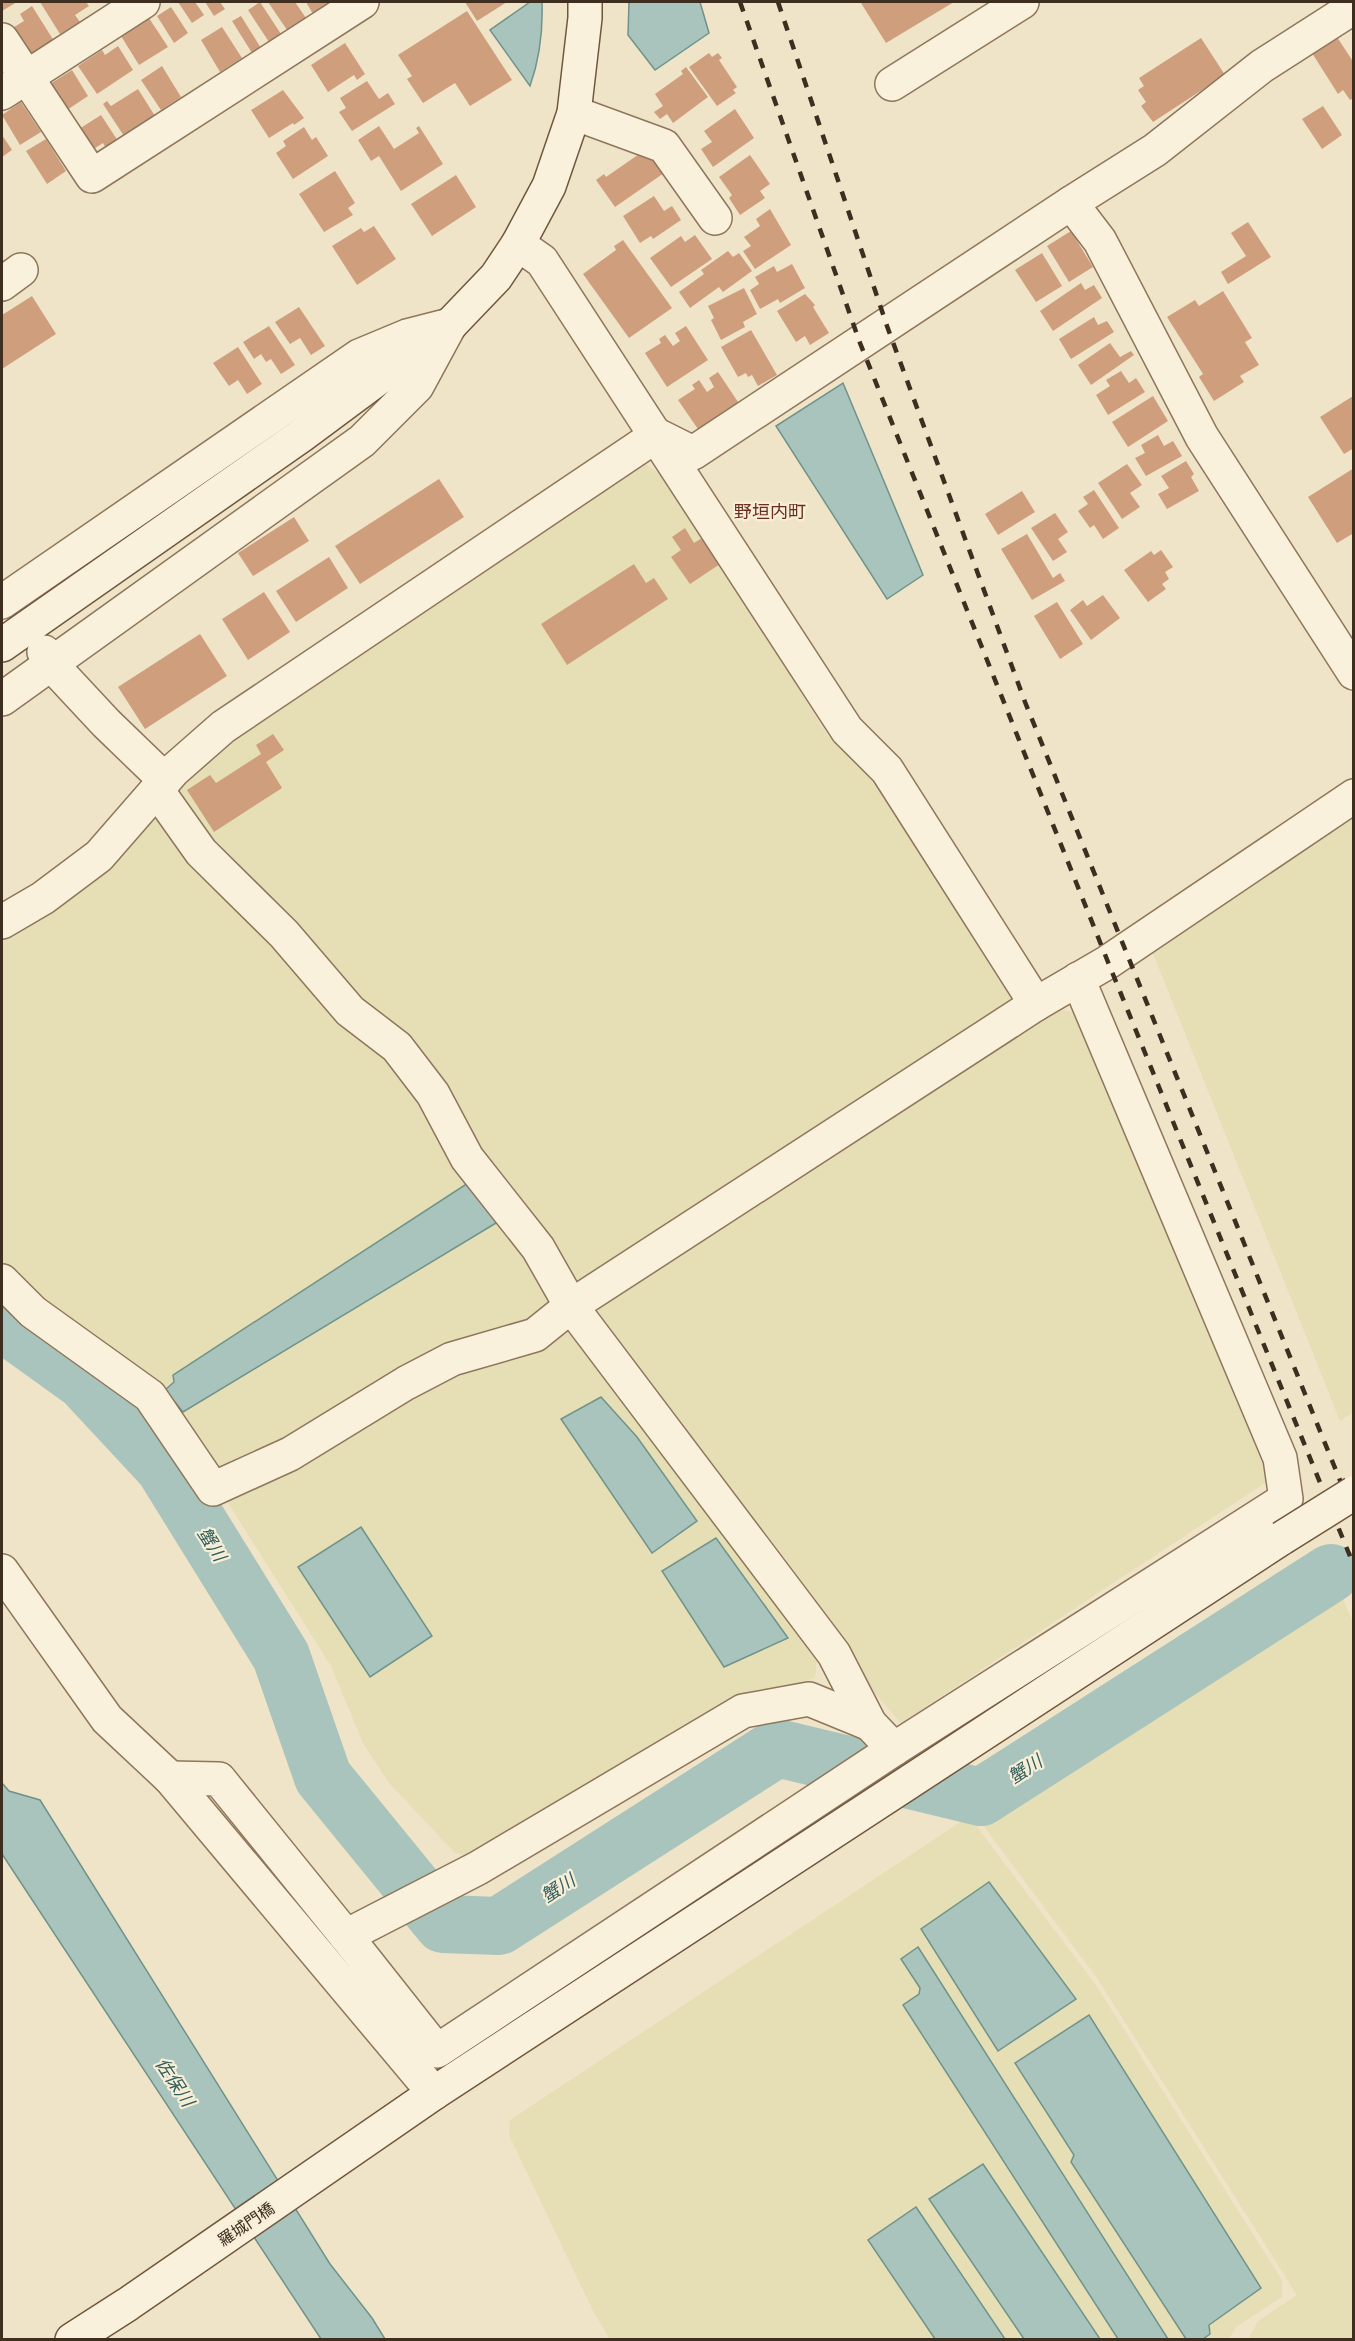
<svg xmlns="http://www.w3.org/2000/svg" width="1355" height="2341" font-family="Lora,'Noto Sans JP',serif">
  <rect width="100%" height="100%" fill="#f0e4c8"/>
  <g fill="#e6deb5">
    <polygon points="641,461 671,481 827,735 870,773 1022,1002 575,1295 544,1246 172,799 179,781 256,717"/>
    <polygon points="1353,815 1354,1412 1340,1421 1152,951"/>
    <polygon points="163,816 408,1073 559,1309 215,1478 2,1265 2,931 146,820"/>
    <polygon points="1058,1009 1088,1015 1271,1479 901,1723 864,1681 712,1463 603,1335 591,1304"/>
    <polygon points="571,1321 818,1649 815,1678 708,1713 465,1855 455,1853 389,1783 363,1743 331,1666 225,1498 444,1375"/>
    <polygon points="1338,1587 1354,1625 1353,2339 1248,2339 1258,2321 1297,2295 1097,1978 979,1820"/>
    <polygon points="962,1821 975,1824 1096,1985 1282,2280 1282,2297 1236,2327 1229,2339 610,2339 594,2313 509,2135 510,2120"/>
  </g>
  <g fill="#a9c4bc" stroke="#6f938a" stroke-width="1.5">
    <path d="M530,2H542C543,32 540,58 530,86L490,30Z"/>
    <polygon points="629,2 700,2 709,33 655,70 628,35"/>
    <polygon points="843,383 923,575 887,599 776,426"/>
    <polygon points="468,1183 501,1220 183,1412 165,1390 174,1382 173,1375"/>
    <polygon points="601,1397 637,1437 697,1521 652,1553 561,1419"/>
    <polygon points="361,1527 432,1636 370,1677 298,1567"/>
    <polygon points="716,1538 788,1638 724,1667 662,1571"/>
    <polygon points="2,1783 9,1791 40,1800 330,2264 372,2318 385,2339 321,2339 2,1854"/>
    <polygon points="989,1882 1076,1999 998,2051 921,1929"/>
    <polygon points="918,1947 1168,2339 1118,2339 903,2005 919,1994 920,1988 901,1959"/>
    <polygon points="1089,2015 1261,2288 1209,2325 1210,2334 1203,2339 1186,2339 1071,2162 1074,2155 1015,2063"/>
    <polygon points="983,2164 1100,2339 1024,2339 929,2199"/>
    <polygon points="916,2207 1005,2339 935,2339 868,2240"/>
  </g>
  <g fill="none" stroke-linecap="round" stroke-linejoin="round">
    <polyline stroke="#a9c4bc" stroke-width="58" points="2,1322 84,1381 164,1467 281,1656 323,1777 443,1924 499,1926 777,1748 981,1797 1331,1573"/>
  </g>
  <g fill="#cf9f7d">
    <polygon points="2,2 17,2 2,11"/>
    <polygon points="40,2 86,2 89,6 75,15 80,22 60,34"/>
    <polygon points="178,2 195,2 204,15 192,23"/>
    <polygon points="205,2 220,2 225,9 214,16"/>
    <polygon points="260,2 281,34 269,42 248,10"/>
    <polygon points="268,2 295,2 306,18 287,30"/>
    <polygon points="306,2 332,2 313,14"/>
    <polygon points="465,2 507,2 477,21"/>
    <polygon points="864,2 954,2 886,43 861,3"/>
    <polygon points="32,6 54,41 32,55 14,27 24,21 20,14"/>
    <polygon points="171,7 188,33 174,43 157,16"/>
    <polygon points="467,11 512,80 470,106 455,83 423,103 407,79 412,76 398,55"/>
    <polygon points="241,16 261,48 252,53 232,21"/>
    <polygon points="149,18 168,47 139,65 121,36"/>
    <polygon points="222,27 242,58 220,72 201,40"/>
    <polygon points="1337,37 1354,63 1354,98 1350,100 1343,90 1338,94 1312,53"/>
    <polygon points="1201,38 1225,75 1153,122 1141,106 1146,102 1138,90 1144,86 1139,78"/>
    <polygon points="345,43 365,74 357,80 354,75 328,92 311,65"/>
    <polygon points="118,46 133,70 97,94 78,66 102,50 105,55"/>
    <polygon points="709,53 712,57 718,53 722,58 719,60 737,87 733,90 736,93 717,106 689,67"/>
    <polygon points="162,66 181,97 161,110 141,80"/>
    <polygon points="686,67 708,97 673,123 667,114 660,119 654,112 663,106 655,94 683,74 681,71"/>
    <polygon points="72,70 88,96 67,110 50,84"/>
    <polygon points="367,81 379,99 388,93 395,104 352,131 339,112 346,108 340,98"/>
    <polygon points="138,89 155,116 124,136 103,104 107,101 111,106"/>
    <polygon points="283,90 304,118 294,125 293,123 269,138 251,110"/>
    <polygon points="21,102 41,132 20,145 2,115"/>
    <polygon points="1323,106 1342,135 1322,149 1302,119"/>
    <polygon points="735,109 754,138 713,167 701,149 712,142 704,131"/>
    <polygon points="101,115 118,141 106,148 103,143 92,150 79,129"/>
    <polygon points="379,126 394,149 419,133 416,128 419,126 443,164 401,191 379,156 371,161 358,140"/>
    <polygon points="304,127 312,140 316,137 328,156 293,179 276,153 286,146 283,141"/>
    <polygon points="2,135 12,150 2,157"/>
    <polygon points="46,139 66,171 47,184 26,151"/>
    <polygon points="642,152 646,158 652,154 664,173 615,207 596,180 604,174 606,177"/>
    <polygon points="750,155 770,184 760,191 765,198 740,215 729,198 732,195 719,177"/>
    <polygon points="335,171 355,203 348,208 353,215 324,232 299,194"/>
    <polygon points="456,175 476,207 432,236 411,204"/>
    <polygon points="654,196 664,211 672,206 681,220 653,239 651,236 640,243 623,216"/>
    <polygon points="770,209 791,245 755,269 743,251 751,246 744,237 760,226 756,219"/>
    <polygon points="1248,222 1271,257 1228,284 1221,272 1246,256 1231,233"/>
    <polygon points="374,226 396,259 357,285 332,246 361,228 364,232"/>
    <polygon points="1071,231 1093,267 1069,282 1047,246"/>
    <polygon points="695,235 712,259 671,287 650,258 681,236 685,242"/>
    <polygon points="623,240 672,308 629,338 583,274 616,250 614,246"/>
    <polygon points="728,251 733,257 739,253 752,271 723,292 719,287 690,308 679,292 704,274 701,270"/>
    <polygon points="1042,253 1062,286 1036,302 1015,270"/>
    <polygon points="792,264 805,288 780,303 778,299 760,309 750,290 759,284 755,277 774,266 777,272"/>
    <polygon points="1081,283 1085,290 1094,285 1102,298 1053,331 1040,311"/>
    <polygon points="744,288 757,314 743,322 745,327 721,340 711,320 714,318 708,306"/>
    <polygon points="1223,291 1252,338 1245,342 1259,365 1240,376 1244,382 1214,401 1199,377 1203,374 1167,317 1195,300 1199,306"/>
    <polygon points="805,294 815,305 813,307 829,333 810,345 805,336 796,342 777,311"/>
    <polygon points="32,296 56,334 2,369 2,315"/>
    <polygon points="299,307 325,346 311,355 300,338 290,344 275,322"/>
    <polygon points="1094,317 1098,325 1107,321 1114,332 1071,359 1059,339"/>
    <polygon points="269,326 295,365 281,374 271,359 266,362 261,354 254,359 243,342"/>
    <polygon points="686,326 708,360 667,387 645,353 661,343 659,339 665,335 673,346 680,341 675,333"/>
    <polygon points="751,330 777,375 758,386 752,375 748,377 746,373 738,377 721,347"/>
    <polygon points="1110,343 1120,357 1131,351 1134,355 1091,385 1078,365"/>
    <polygon points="238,347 262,384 247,394 238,380 229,386 213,363"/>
    <polygon points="1121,371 1129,383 1136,378 1145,392 1108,415 1096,395 1110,386 1106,380"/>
    <polygon points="718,372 740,405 700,432 678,400 695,389 692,385 699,380 707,392 714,387 709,378"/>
    <polygon points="1153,396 1168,421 1128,447 1112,422"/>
    <polygon points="1353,396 1354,448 1344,454 1320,417"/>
    <polygon points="1158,435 1164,446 1173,441 1182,456 1146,476 1135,458 1145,453 1141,445"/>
    <polygon points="1186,461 1194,474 1191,477 1199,491 1167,509 1158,494 1169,488 1161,476"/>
    <polygon points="1127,464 1142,485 1130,493 1140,507 1122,519 1098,483"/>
    <polygon points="1354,468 1354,533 1337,543 1308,497"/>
    <polygon points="439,479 464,517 360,584 335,546"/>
    <polygon points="1094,490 1119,528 1103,539 1094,525 1090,528 1078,511 1088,504 1083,497"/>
    <polygon points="1022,491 1035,512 998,535 985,514"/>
    <polygon points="1055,513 1068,532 1058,539 1067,552 1053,561 1031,528"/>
    <polygon points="294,517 309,541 253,576 238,553"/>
    <polygon points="685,528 694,543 702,538 720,564 690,584 671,557 681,550 672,537"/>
    <polygon points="1027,534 1053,578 1060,573 1065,581 1032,600 1001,549"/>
    <polygon points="1161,550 1173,567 1165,572 1169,579 1162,584 1166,589 1148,602 1124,570 1151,551 1154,555"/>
    <polygon points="329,557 348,588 296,622 276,591"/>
    <polygon points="634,564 646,583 654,578 668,599 567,665 541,624"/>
    <polygon points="264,592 290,632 248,660 222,619"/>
    <polygon points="1103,595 1120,618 1091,640 1070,610 1083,600 1087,606"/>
    <polygon points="1057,602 1083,644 1060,659 1034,616"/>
    <polygon points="200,634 227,676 145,729 118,687"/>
    <polygon points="273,734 284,750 266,762 282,788 214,832 187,790 210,775 216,783 261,754 256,745"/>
  </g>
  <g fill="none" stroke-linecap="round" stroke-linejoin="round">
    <g stroke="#8d765c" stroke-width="36">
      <g id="street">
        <polyline points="2,40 92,176 362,2"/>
        <polyline points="892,84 1022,2"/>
        <polyline points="2,93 143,2"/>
        <polyline points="574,113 664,146 715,218"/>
        <polyline points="1071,203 1100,241 1202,437 1354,673"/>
        <polyline points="518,244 542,261 847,730 887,770 1036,1004"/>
        <polyline points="2,284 21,270"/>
        <polyline points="2,602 359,356 407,336 450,325"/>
        <polyline points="44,652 51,664 106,723 165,780"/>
        <polyline points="2,699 362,441 417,386 450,325"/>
        <polyline points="157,790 201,852 284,934 350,1011 397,1047 433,1094 467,1158 538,1248 571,1306 834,1654 870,1724 894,1749"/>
        <polyline points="2,922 43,898 99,856 174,770 223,727 657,435 693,453 1071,203 1155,150 1262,66 1354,7"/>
        <polyline points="2,1281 33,1312 150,1396 213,1489 290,1454 406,1383 452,1359 535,1335 571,1306 1036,1004 1108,962 1354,796"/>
        <polyline points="2,1571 107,1719 170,1778 434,2093"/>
        <polyline points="170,1778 219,1779 346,1936 478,1868 743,1711 809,1699 870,1724"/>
        <polyline points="346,1936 437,2051 894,1749 1286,1499 1280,1458 1078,979"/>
      </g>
    </g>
    <g stroke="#6f573f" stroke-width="36">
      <g id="secondary">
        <polyline points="2,645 302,435 450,325 496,277 518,244 549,186 574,113 585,18 585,2"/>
        <polyline points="72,2340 128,2304 434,2093 1282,1538"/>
      </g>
    </g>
    <use href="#street" stroke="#faf1dc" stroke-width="33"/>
    <use href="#secondary" stroke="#faf1dc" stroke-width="33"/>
    <g stroke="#3d2e20" stroke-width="4.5" stroke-dasharray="10 10" stroke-linecap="butt">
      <polyline points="740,2 860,343 1108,962 1354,1566"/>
      <polyline points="778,2 887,326 1025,702 1354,1515"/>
    </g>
    <g stroke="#6f573f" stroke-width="36" stroke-linecap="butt">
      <polyline id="secondary-bridge" points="1282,1538 1354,1493"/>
    </g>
    <use href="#secondary-bridge" stroke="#faf1dc" stroke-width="33"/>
  </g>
  <g text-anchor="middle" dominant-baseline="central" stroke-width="4.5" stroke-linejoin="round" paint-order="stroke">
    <g font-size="16" fill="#3d2e20" stroke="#f7eed8">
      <text transform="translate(246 2224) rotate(-34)">羅城門橋</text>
    </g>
    <g font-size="18" fill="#6b2e1e" stroke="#f7eed8">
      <text x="770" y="511">野垣内町</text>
    </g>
    <g font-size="18" font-style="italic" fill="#2f5d5a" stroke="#f7eed8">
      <text transform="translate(212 1544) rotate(58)">蟹川</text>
      <text transform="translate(1025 1769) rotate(-33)">蟹川</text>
      <text transform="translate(558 1888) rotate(-33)">蟹川</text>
      <text transform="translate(175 2082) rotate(57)">佐保川</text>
    </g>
  </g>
  <rect width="1355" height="2341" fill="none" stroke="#3d2e20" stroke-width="6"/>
</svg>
